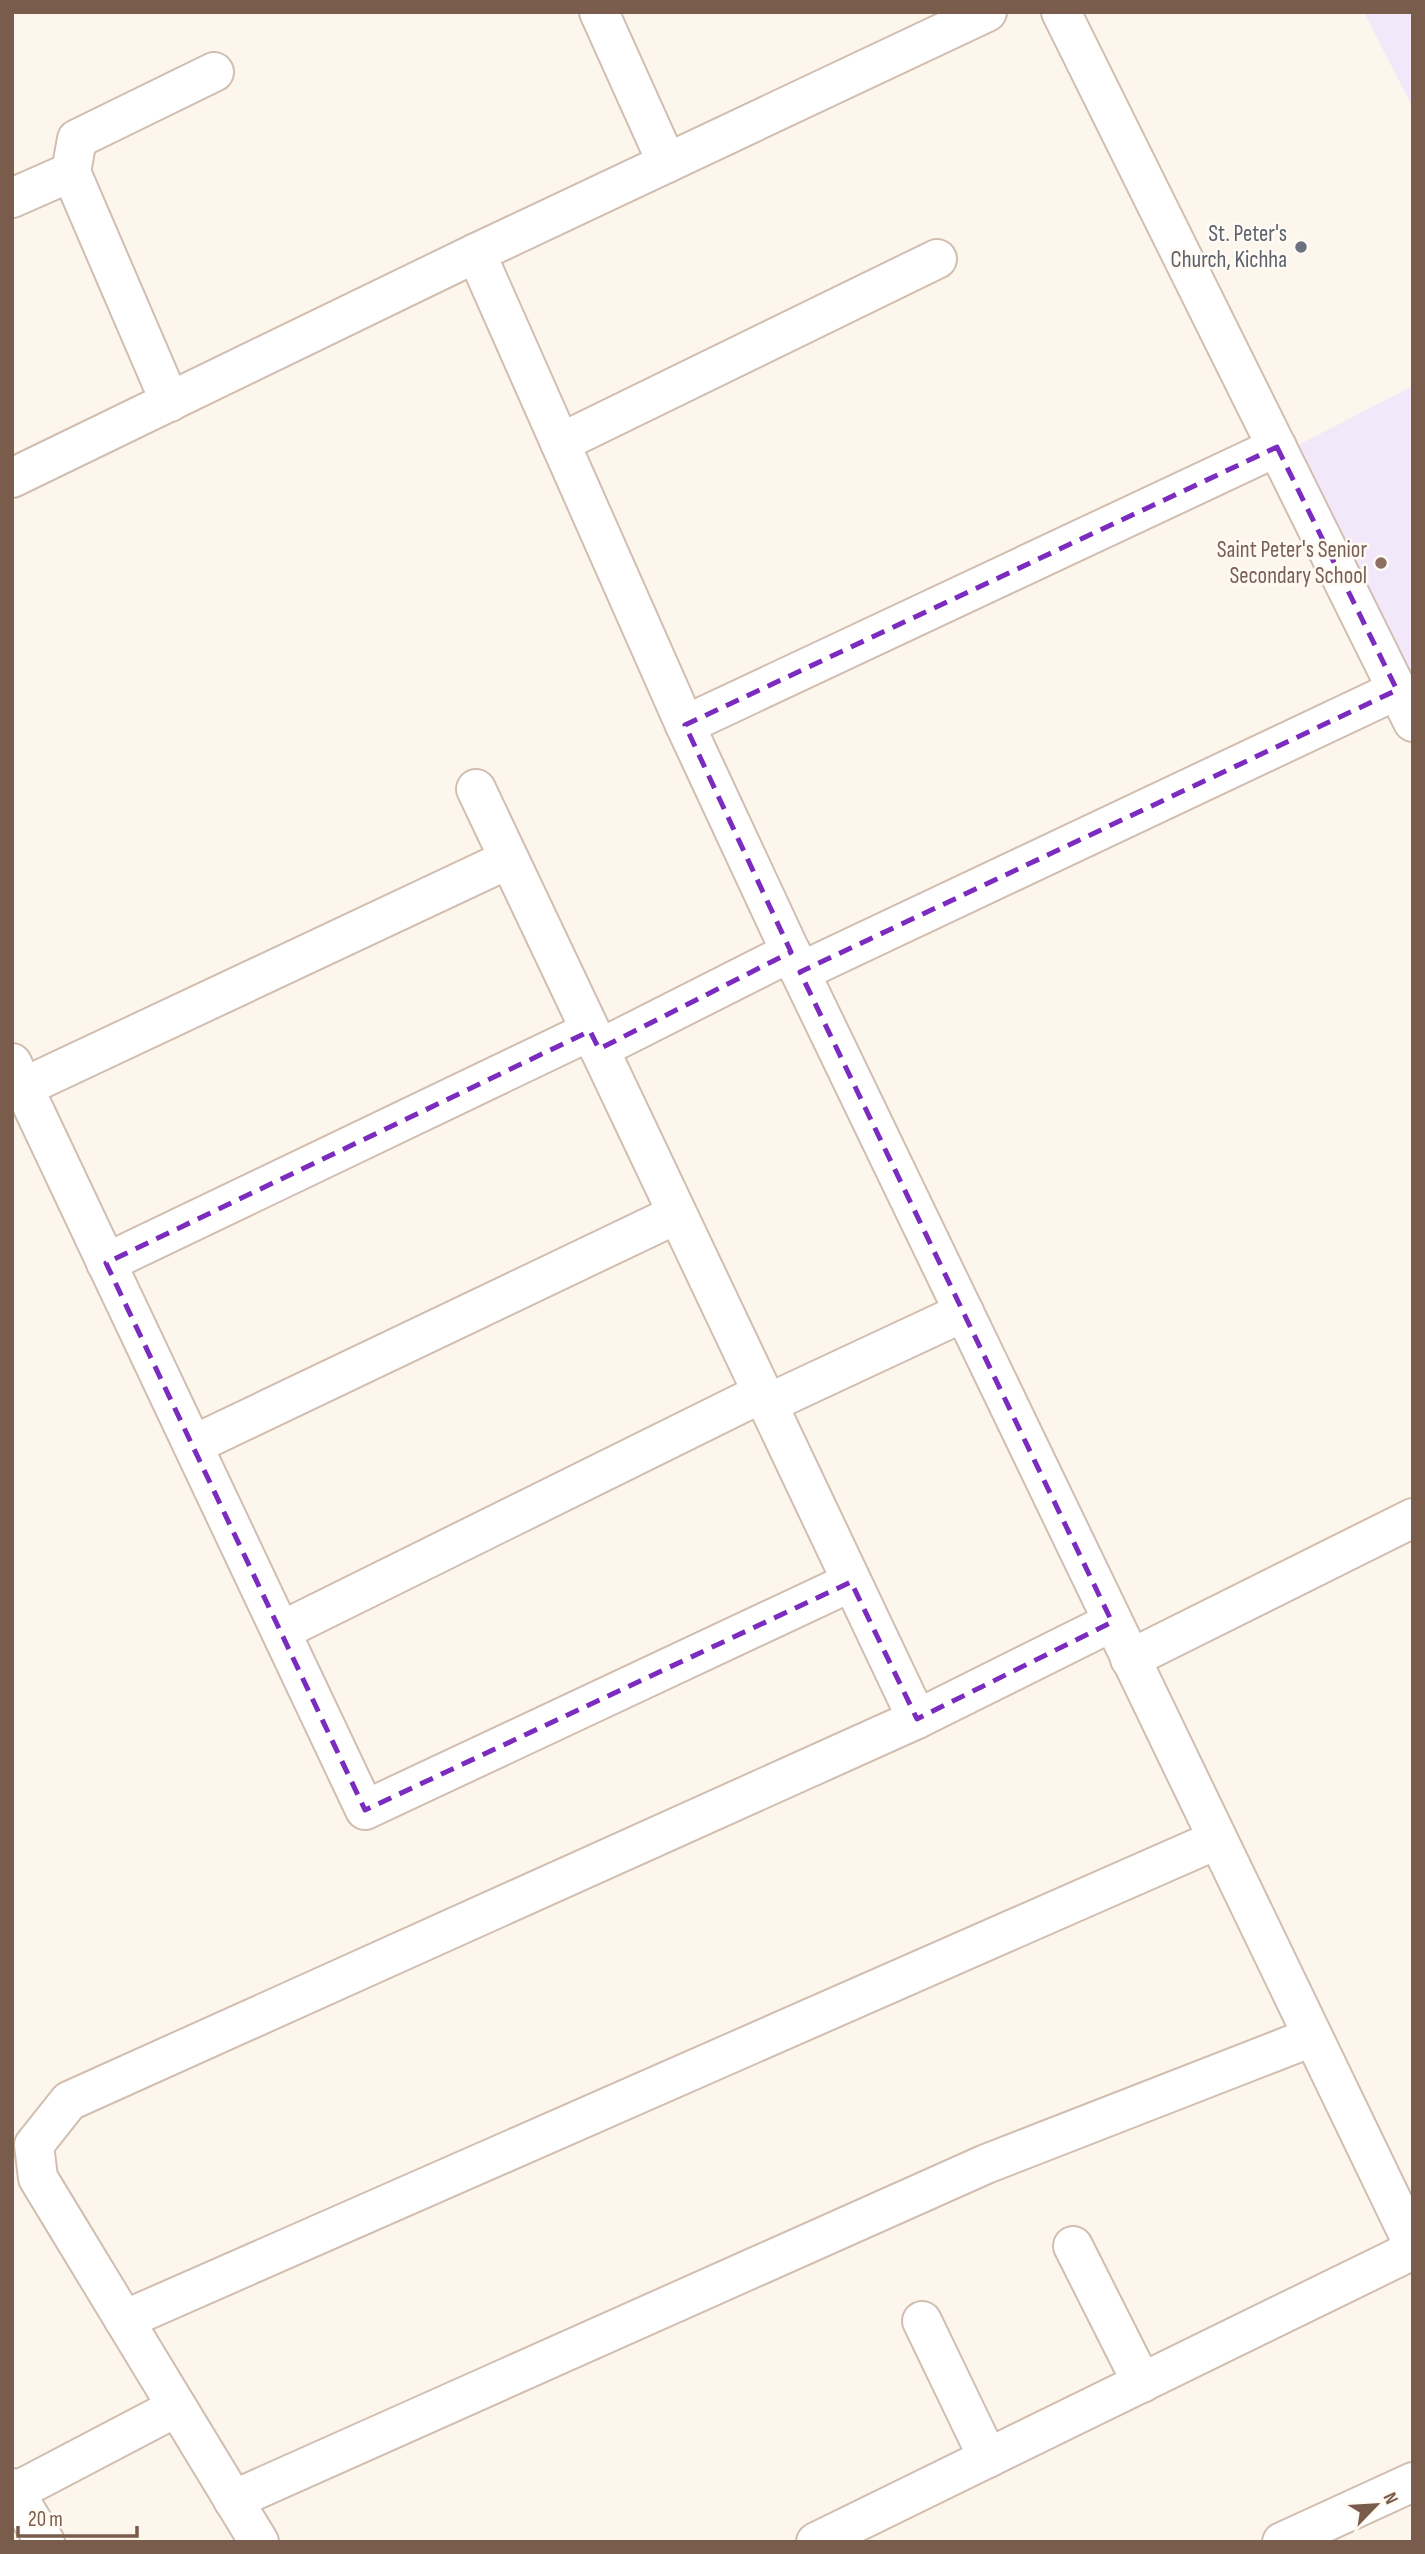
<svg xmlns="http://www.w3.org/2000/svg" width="1425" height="2554" font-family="'Sofia Sans Condensed',sans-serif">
  <rect width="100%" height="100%" fill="#fdf6ec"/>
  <g fill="#f3e8fa">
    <polygon points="1364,12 1413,12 1413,108"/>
    <polygon points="1413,386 1413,677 1288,450"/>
  </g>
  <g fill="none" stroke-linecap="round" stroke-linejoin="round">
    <g stroke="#d1beb0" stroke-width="42">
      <g id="minor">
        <polyline points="599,12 667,163"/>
        <polyline points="1061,12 1413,722"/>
        <polyline points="12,198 71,172"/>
        <polyline points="476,253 685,725 800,972 1413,2244"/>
        <polyline points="170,402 71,172 77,139 214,72"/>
        <polyline points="560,443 937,259"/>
        <polyline points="12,478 476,253 987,12"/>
        <polyline points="685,725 1277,447"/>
        <polyline points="476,789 917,1719"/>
        <polyline points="800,972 1397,690"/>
        <polyline points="599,1049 791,952"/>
        <polyline points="12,1063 365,1810 851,1582"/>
        <polyline points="24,1087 509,859"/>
        <polyline points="106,1263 590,1031"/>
        <polyline points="767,1404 964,1312"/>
        <polyline points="193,1445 677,1214"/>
        <polyline points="281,1631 762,1393"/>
        <polyline points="1130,1659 1413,1518"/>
        <polyline points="1073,2246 1142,2383"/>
        <polyline points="124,2320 1216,1840"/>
        <polyline points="922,2321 988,2458"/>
        <polyline points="12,2488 45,2542"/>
        <polyline points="15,2492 177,2407"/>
        <polyline points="233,2500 986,2164 1312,2037"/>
        <polyline points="259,2542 38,2178 34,2145 69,2101 917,1719 1112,1622"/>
        <polyline points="816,2542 1413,2250"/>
        <polyline points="1282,2542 1413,2482"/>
      </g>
    </g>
    <use href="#minor" stroke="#fff" stroke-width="38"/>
  </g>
  <path fill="none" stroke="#7b2cbf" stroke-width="5" stroke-dasharray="14 9" stroke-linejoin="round" d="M1277,447L1397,690L800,972L1112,1622L917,1719L851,1582L365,1810L106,1263L590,1031L599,1049L791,952L685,725Z"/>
  <circle fill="#6b7280" stroke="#fffaf3" stroke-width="2.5" cx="1301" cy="247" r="7"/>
  <circle fill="#8d6e63" stroke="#fffaf3" stroke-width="2.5" cx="1381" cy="563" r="7"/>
  <g text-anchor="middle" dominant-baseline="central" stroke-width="5" stroke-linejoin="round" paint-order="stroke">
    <g font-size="23" fill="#5b616d" stroke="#fffaf3" text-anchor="end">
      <text x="1287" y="234">St. Peter's<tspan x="1287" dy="26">Church, Kichha</tspan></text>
    </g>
    <g font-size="23" fill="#785e54" stroke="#fffaf3" text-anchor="end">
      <text x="1367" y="550">Saint Peter's Senior<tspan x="1367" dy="26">Secondary School</tspan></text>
    </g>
  </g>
  <rect width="1425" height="2554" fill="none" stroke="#7a5c4d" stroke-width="28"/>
  <g transform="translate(1376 2505) rotate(65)" stroke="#fffaf3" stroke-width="5" paint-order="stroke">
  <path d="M0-5L12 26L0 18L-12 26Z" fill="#7a5c4d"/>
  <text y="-10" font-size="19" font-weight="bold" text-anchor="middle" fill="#7a5c4d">N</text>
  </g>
  <path d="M18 2526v10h119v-10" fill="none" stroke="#7a5c4d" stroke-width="3.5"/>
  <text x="28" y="2526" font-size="21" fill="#7a5c4d" stroke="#fffaf3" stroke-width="5" paint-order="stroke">20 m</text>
</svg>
